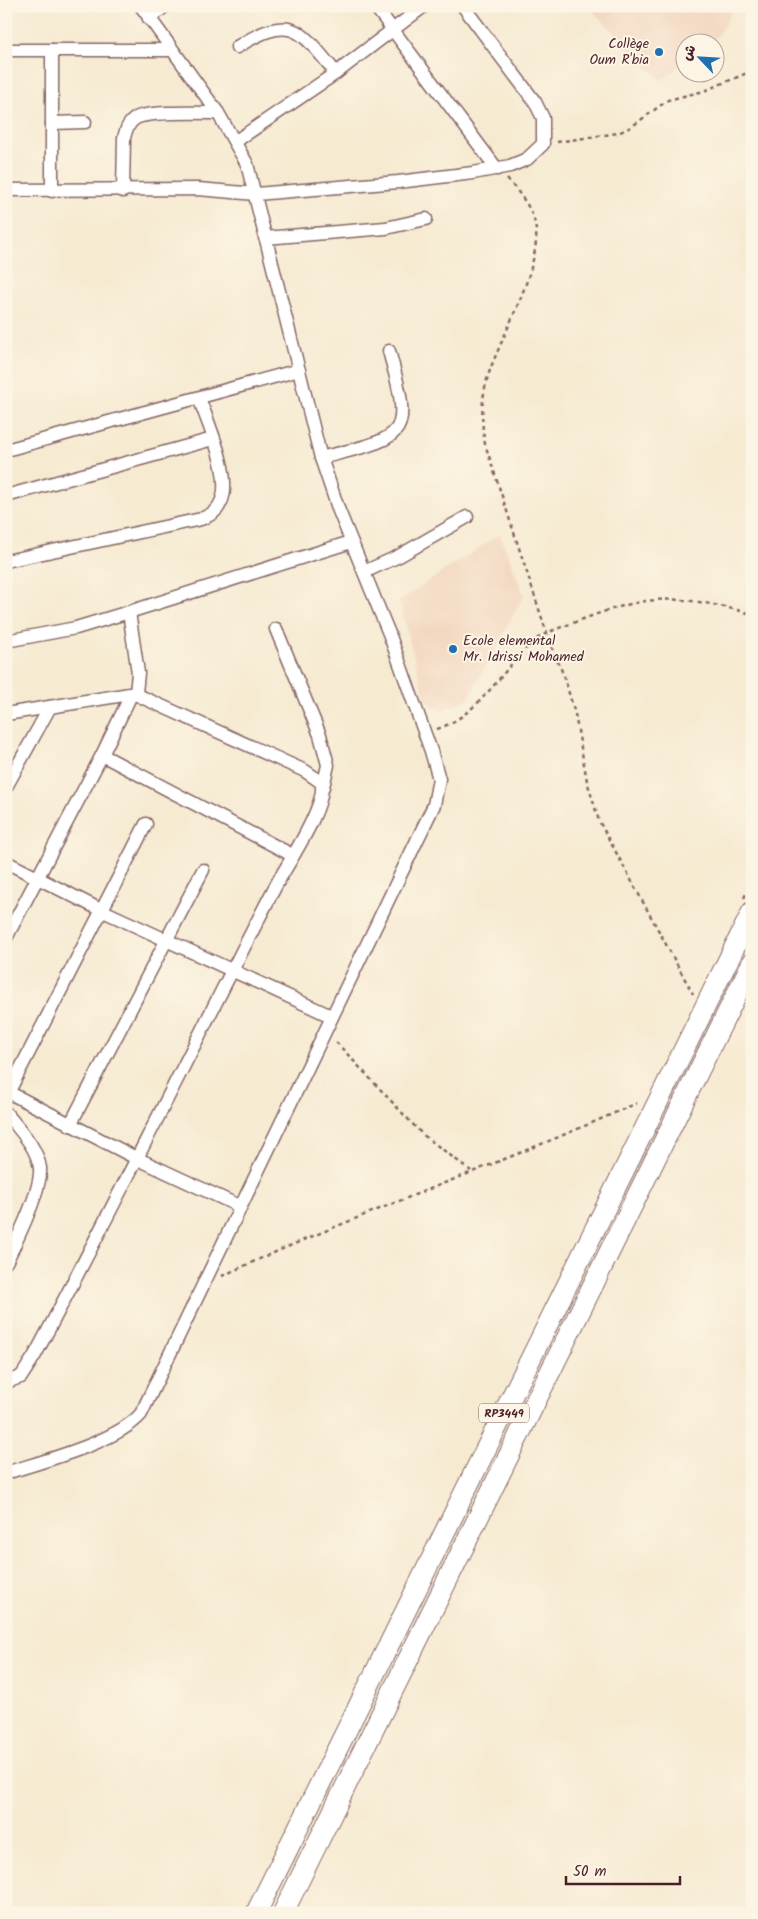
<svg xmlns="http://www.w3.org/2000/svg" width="758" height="1919" font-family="Kalam,'Playpen Sans Arabic',sans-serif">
  <rect width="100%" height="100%" fill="#fcf5e5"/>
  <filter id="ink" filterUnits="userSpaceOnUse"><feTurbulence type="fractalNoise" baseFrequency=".02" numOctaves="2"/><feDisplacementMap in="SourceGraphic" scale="10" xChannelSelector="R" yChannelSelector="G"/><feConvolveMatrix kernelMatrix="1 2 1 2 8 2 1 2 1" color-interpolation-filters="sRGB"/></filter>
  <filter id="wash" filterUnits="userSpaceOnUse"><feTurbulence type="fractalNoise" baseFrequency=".0096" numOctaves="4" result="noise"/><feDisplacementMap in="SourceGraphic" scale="20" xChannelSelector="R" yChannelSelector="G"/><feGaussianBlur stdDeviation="1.12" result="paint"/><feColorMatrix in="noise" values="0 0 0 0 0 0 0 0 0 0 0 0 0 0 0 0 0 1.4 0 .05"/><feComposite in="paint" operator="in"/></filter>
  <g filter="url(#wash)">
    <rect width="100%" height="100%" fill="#f6ead1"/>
    <g fill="#f2d5bd">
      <polygon points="588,6 735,6 717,37 710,42 686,42 685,62 661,81"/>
      <polygon points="500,534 524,595 468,699 440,711 425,698 399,601"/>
    </g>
  </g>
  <g filter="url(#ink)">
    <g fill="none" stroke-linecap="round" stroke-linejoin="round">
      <g stroke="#866665" stroke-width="15">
        <g id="minor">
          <polyline points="375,6 497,169"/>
          <polyline points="149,19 165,6"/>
          <path d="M237,47C292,13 299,28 336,73"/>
          <polyline points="6,50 170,50"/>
          <polyline points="52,50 52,191"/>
          <polyline points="52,123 85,122"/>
          <polyline points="236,141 336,73 424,6"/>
          <polyline points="6,190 198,189 256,194 398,182 473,173 510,166 527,159 543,144 543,118 535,102 463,6"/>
          <path d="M123,191L124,138C126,130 128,123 136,118C149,111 200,113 218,113"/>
          <polyline points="265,238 386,228 426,219"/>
          <polyline points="6,450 299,370"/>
          <path d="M321,458C406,436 414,440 389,351"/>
          <polyline points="6,496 213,439"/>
          <path d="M6,561L201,519C210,515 217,512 221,502C233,478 208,423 199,398"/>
          <polyline points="364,572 399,556 467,517"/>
          <polyline points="276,629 320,735 328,765 323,787"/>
          <polyline points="6,641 76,628 129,612 351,542"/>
          <polyline points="6,714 136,693 138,673 129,612"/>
          <polyline points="102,755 292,855"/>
          <polyline points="6,787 50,707"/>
          <polyline points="6,862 101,910 331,1016"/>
          <polyline points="6,938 102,755 131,695"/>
          <polyline points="6,1091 136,1158 239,1206"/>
          <polyline points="6,1097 146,824"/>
          <path d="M6,1113C19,1129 37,1147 40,1168C42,1189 16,1242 6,1262"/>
          <polyline points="70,1125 203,870"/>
          <path d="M6,1382L21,1377L35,1355C118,1200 194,1043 275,887C286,866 329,803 321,782L305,771L135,694"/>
          <path d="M6,1473C43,1461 117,1442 141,1414L434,805L439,779L431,751L390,636L339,511L321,458L247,164L218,113L141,6"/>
        </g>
      </g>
      <g stroke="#866665" stroke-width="22">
        <g id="trunk">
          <polyline points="256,1913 752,912"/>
          <polyline points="283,1913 752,963"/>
        </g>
      </g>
      <g stroke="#866665" stroke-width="2.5" stroke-dasharray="4 4" stroke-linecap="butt">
        <polyline points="557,142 618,133 631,127 668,100 704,91 752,71"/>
        <path d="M507,179C517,190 528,203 533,217C549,257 500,337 488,376C481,399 481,421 485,444L550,643L564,676L575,714L587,781L599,821L693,994"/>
        <path d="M437,729C478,715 499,675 528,646C543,632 560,628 578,621C651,593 677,594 752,614"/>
        <polyline points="744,898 752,881"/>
        <polyline points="336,1042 422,1134 471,1171"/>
        <path d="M222,1276C358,1213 500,1165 637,1103"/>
      </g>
      <use href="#minor" stroke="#fff" stroke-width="12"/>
      <use href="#trunk" stroke="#fff" stroke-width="20"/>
    </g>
  </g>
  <g fill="#1f6fb2" stroke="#fcf5e5" stroke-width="2">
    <circle cx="659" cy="52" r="5"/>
    <circle cx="453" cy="649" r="5"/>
  </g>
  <g text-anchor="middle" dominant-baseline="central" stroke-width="4" stroke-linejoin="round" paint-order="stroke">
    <rect fill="#fcf5e5" stroke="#7f5f63" stroke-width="1" x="479" y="1403.5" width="50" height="19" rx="4"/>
    <g font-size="12" font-weight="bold" fill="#4a1f2b">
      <text x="504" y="1413">RP3449</text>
    </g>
    <g font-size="14" fill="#4a1f2b" stroke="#fcf5e5" text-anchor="end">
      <text x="649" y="44">Collège<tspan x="649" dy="16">Oum R'bia</tspan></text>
      <text x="463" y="641" text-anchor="start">Ecole elemental<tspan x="463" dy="16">Mr. Idrissi Mohamed</tspan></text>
    </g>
  </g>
  <rect width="758" height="1919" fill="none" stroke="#fcf5e5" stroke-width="25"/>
  <g transform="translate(700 58) rotate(295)"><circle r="24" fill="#fcf5e5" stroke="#b59f9b"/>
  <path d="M0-4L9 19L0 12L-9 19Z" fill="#1f6fb2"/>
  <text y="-8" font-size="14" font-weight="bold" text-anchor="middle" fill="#4a1f2b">ش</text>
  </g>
  <path d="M566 1876v8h114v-8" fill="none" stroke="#4a1f2b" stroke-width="2.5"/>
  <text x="573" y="1876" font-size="15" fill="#4a1f2b" stroke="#fcf5e5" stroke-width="4" paint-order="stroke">50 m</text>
</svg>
